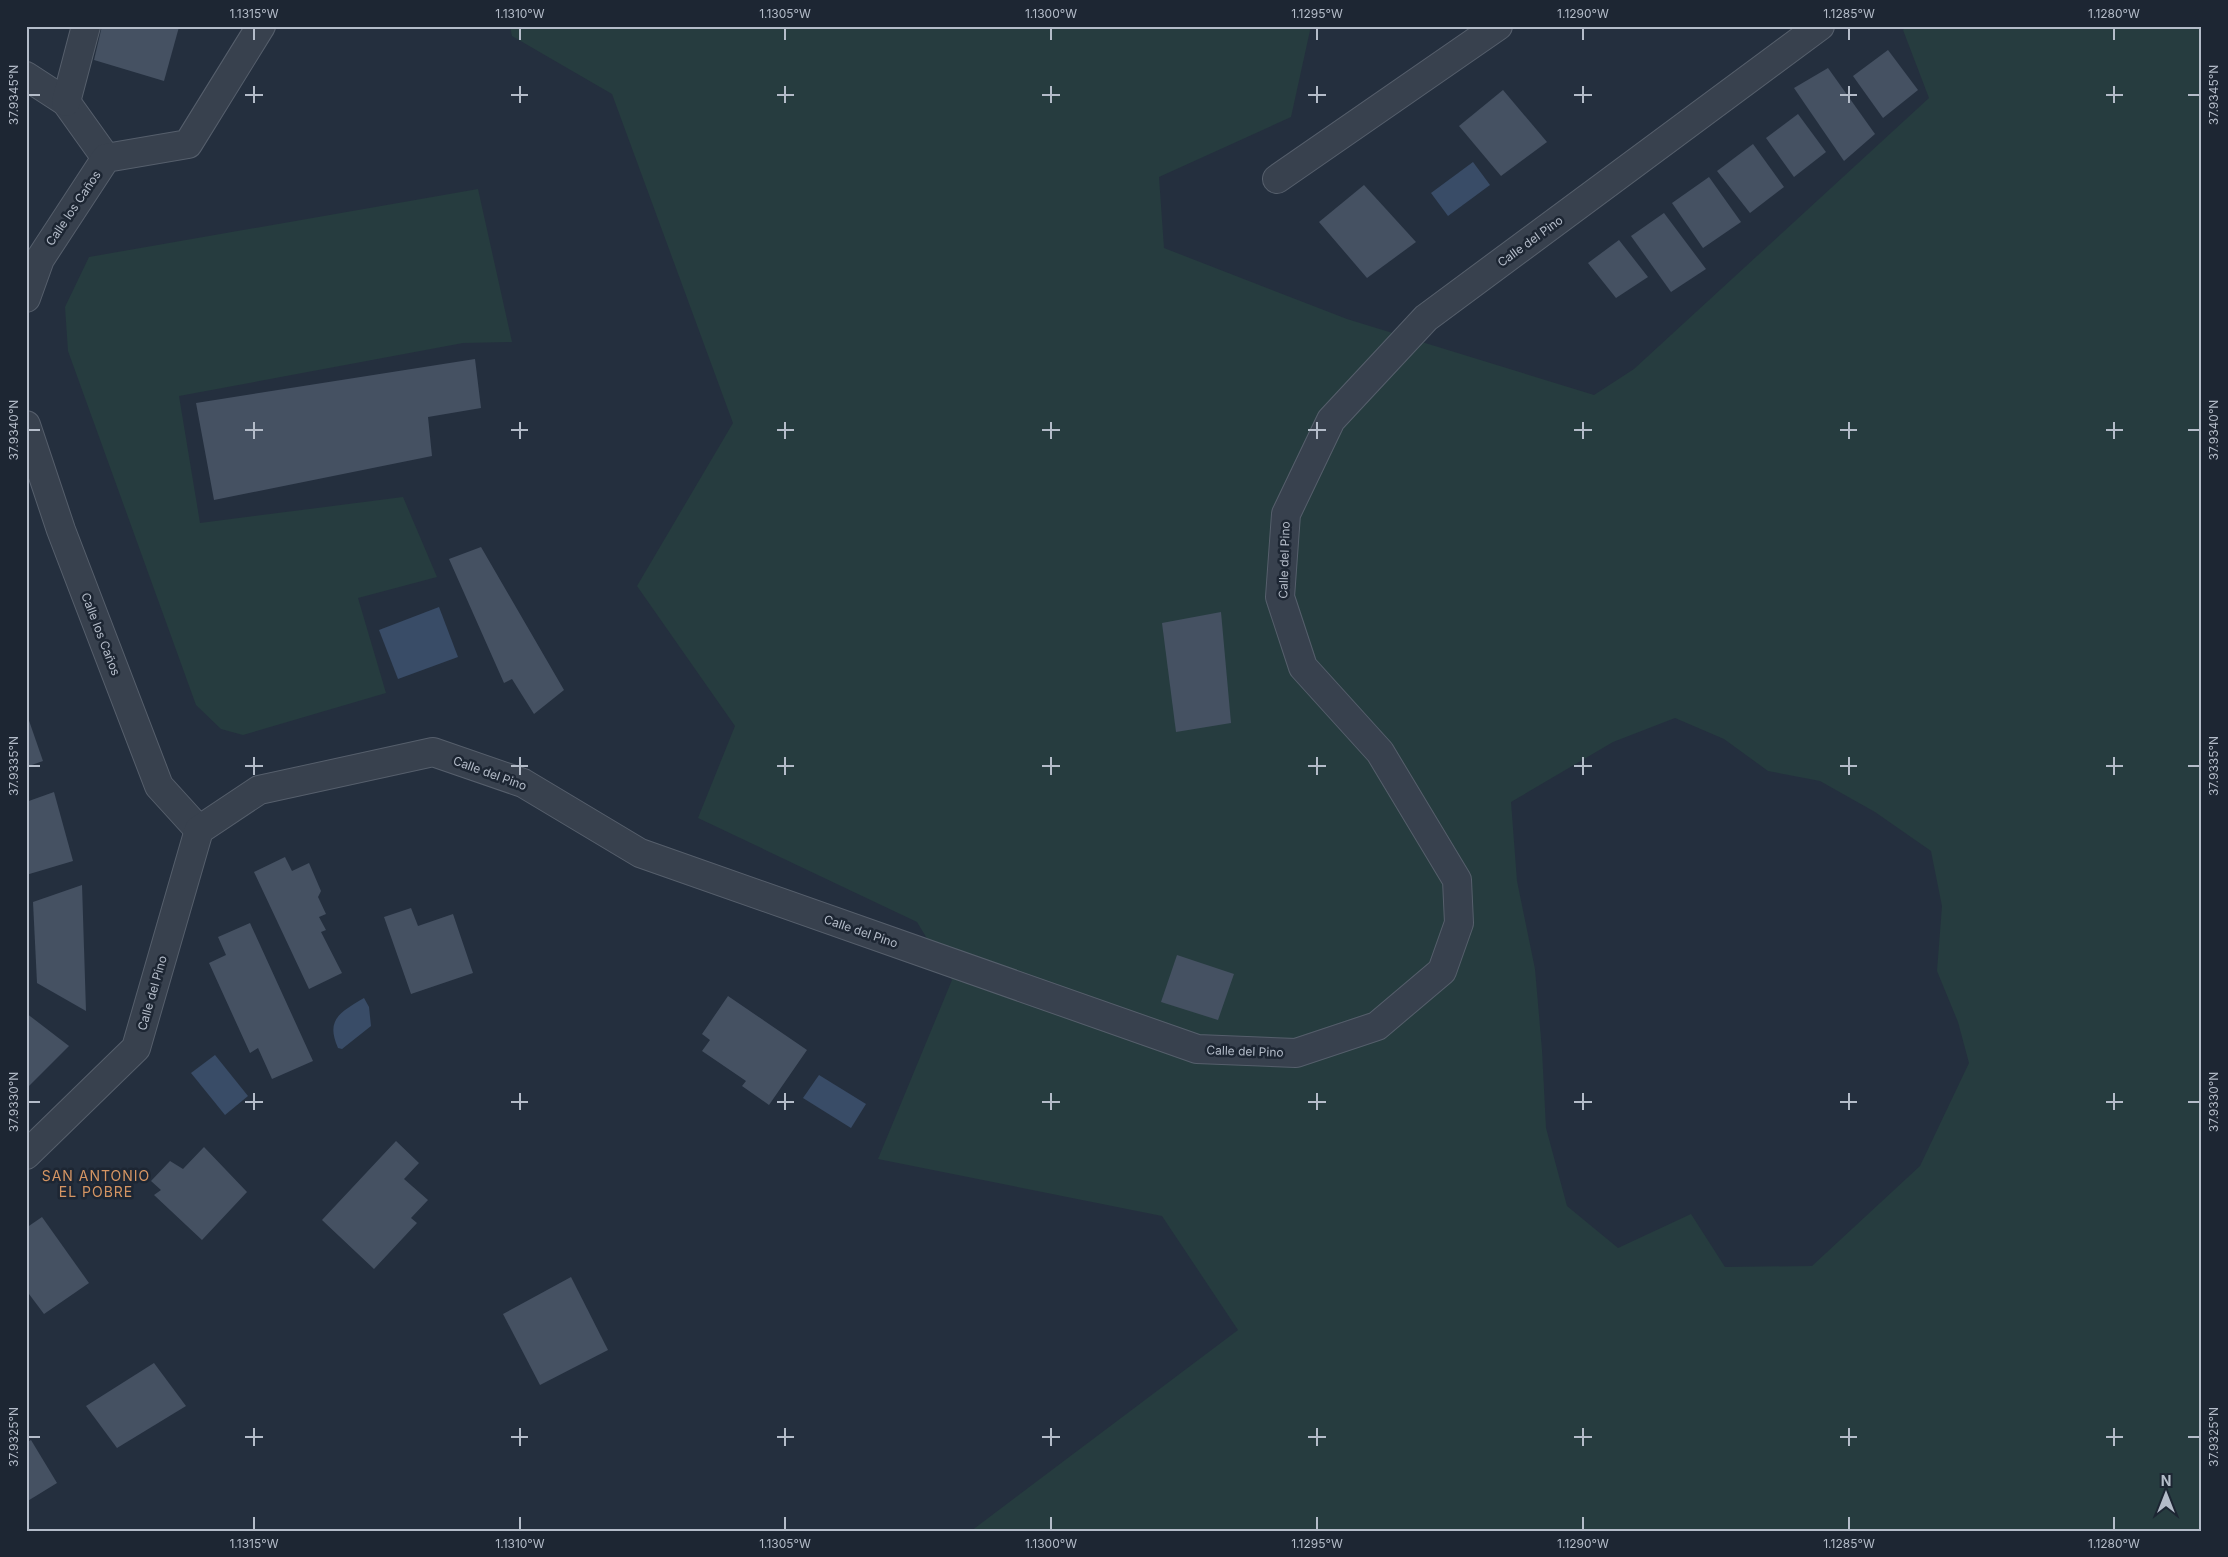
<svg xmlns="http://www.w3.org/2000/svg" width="2228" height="1557" font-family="Inter,sans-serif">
  <rect width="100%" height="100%" fill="#242f3e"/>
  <g fill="#263c3f" fill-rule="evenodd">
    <path d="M510,26H1311L1291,117L1159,177L1164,248L1347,319L1594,395L1634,369L1929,98L1903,30L1906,26H2202V1531H971L1238,1330L1162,1216L878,1159L952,980L917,922L698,818L735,726L637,586L733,423L612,94L512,36ZM1675,718L1724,739L1768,771L1820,781L1875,812L1931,851L1942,906L1937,971L1958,1022L1969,1063L1920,1166L1812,1266L1725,1267L1691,1214L1618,1248L1567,1206L1546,1128L1542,1050L1535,969L1517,881L1511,802L1613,742Z"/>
    <polygon points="478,189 512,342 463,343 179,396 200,523 403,497 437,577 358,598 386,693 243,735 221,729 196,705 68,351 65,307 89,257"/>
  </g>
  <g fill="#394c67">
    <polygon points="1473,162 1490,185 1448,216 1431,193"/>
    <polygon points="439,607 458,657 398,679 379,630"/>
    <path d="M364,998L369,1007L371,1026L342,1049L338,1048C325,1019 341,1012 364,998Z"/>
    <polygon points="215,1055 248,1096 225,1115 191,1073"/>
    <polygon points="819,1075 866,1104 851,1128 803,1098"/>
  </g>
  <g fill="#455162">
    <polygon points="102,26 179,27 164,81 94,60"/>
    <polygon points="1888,50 1918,90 1883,118 1853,76"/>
    <polygon points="1828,68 1875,134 1844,161 1794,88"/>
    <polygon points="1503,90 1547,142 1501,176 1459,126"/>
    <polygon points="1798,114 1826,152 1794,177 1766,138"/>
    <polygon points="1753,144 1784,187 1750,213 1717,171"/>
    <polygon points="1709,177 1741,222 1703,248 1672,203"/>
    <polygon points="1364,185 1416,242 1367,278 1319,222"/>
    <polygon points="1664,213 1706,269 1671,292 1631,236"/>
    <polygon points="1619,240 1648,277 1616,298 1588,263"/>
    <polygon points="475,359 481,408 428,417 432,456 214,500 196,403"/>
    <polygon points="481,547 564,690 534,714 512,679 504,683 449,559"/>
    <polygon points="1221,612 1231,723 1176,732 1162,623"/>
    <polygon points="26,712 43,761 26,767"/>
    <polygon points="54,792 73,861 26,875 26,802"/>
    <polygon points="285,857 292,871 309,863 321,891 318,897 326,914 319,917 326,930 321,932 342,973 309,989 254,872"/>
    <polygon points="82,885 86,1011 37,983 33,902"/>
    <polygon points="411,908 418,926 453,914 473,973 411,994 384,917"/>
    <polygon points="250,923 313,1061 272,1079 258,1048 250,1053 209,963 226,955 218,937"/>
    <polygon points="1177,955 1234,974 1218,1020 1161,1002"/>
    <polygon points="728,996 807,1050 769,1105 742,1086 746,1081 702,1051 710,1040 702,1034"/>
    <polygon points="26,1013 69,1046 26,1089"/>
    <polygon points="396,1141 419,1163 404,1179 428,1200 411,1218 417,1223 374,1269 322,1220"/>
    <polygon points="204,1147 247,1192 202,1240 154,1195 161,1190 151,1181 170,1161 183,1169"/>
    <polygon points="42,1217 89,1283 44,1314 26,1290 26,1228"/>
    <polygon points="571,1277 608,1350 540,1385 503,1314"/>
    <polygon points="154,1363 186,1406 117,1448 86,1406"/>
    <polygon points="31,1440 57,1483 26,1502 26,1443"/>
  </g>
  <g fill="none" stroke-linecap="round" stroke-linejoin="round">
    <g stroke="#565f6c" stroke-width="30">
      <g id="minor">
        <polyline points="26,76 66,102 106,158"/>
        <polyline points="66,102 86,26"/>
        <polyline points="1277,179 1498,26"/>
        <polyline points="26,298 40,259 106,158 188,144 261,26"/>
        <polyline points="26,425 61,530 159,786 199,830"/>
        <polyline points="26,1155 136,1048 199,830 259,790 433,752 523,783 640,853 1197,1049 1296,1053 1377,1026 1442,971 1459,923 1457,880 1380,752 1303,667 1280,597 1286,514 1331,420 1426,318 1820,26"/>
      </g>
    </g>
    <use href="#minor" stroke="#38414e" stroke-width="28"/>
  </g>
  <path fill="none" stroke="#b4bcc9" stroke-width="2" d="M254,28V40M520,28V40M785,28V40M1051,28V40M1317,28V40M1583,28V40M1849,28V40M2114,28V40M254,86V103M520,86V103M785,86V103M1051,86V103M1317,86V103M1583,86V103M1849,86V103M2114,86V103M28,95H40M245,95H263M511,95H528M777,95H794M1042,95H1060M1308,95H1326M1574,95H1592M1840,95H1857M2106,95H2123M2188,95H2200M254,422V439M520,422V439M785,422V439M1051,422V439M1317,422V439M1583,422V439M1849,422V439M2114,422V439M28,430H40M245,430H263M511,430H528M777,430H794M1042,430H1060M1308,430H1326M1574,430H1592M1840,430H1857M2106,430H2123M2188,430H2200M254,757V775M520,757V775M785,757V775M1051,757V775M1317,757V775M1583,757V775M1849,757V775M2114,757V775M28,766H40M245,766H263M511,766H528M777,766H794M1042,766H1060M1308,766H1326M1574,766H1592M1840,766H1857M2106,766H2123M2188,766H2200M254,1093V1110M520,1093V1110M785,1093V1110M1051,1093V1110M1317,1093V1110M1583,1093V1110M1849,1093V1110M2114,1093V1110M28,1102H40M245,1102H263M511,1102H528M777,1102H794M1042,1102H1060M1308,1102H1326M1574,1102H1592M1840,1102H1857M2106,1102H2123M2188,1102H2200M254,1428V1446M520,1428V1446M785,1428V1446M1051,1428V1446M1317,1428V1446M1583,1428V1446M1849,1428V1446M2114,1428V1446M28,1437H40M245,1437H263M511,1437H528M777,1437H794M1042,1437H1060M1308,1437H1326M1574,1437H1592M1840,1437H1857M2106,1437H2123M2188,1437H2200M254,1517V1530M520,1517V1530M785,1517V1530M1051,1517V1530M1317,1517V1530M1583,1517V1530M1849,1517V1530M2114,1517V1530"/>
  <g text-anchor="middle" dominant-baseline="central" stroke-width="5" stroke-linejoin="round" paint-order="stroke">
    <g font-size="12" fill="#b4bcc9" stroke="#1d2633">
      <text transform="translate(73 208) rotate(-56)">Calle los Caños</text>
      <text transform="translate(1530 241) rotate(-36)">Calle del Pino</text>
      <text transform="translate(1284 560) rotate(-88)">Calle del Pino</text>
      <text transform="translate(101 634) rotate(69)">Calle los Caños</text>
      <text transform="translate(490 773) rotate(20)">Calle del Pino</text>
      <text transform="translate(861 931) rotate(19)">Calle del Pino</text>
      <text transform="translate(152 993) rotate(-74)">Calle del Pino</text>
      <text transform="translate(1245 1051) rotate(2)">Calle del Pino</text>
    </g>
    <g font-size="14" letter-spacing="1" fill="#d59563" stroke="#1d2633">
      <text x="96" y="1175">SAN ANTONIO<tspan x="96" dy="16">EL POBRE</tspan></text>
    </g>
  </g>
  <rect width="2228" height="1557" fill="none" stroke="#1d2633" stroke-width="55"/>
  <g transform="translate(2166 1494)" stroke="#1d2633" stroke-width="4" paint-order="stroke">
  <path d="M0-4L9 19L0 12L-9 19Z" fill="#b4bcc9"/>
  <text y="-8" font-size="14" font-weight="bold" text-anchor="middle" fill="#b4bcc9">N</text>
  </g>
  <rect x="28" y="28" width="2172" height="1502" fill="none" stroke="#b4bcc9" stroke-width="2"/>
  <g font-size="12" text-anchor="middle" fill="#b4bcc9">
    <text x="254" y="18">1.1315°W</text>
    <text x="520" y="18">1.1310°W</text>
    <text x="785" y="18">1.1305°W</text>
    <text x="1051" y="18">1.1300°W</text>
    <text x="1317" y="18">1.1295°W</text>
    <text x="1583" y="18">1.1290°W</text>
    <text x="1849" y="18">1.1285°W</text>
    <text x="2114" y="18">1.1280°W</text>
    <text transform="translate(14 95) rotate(-90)" y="4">37.9345°N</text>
    <text transform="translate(2214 95) rotate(-90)" y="4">37.9345°N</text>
    <text transform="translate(14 430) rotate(-90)" y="4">37.9340°N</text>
    <text transform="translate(2214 430) rotate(-90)" y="4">37.9340°N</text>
    <text transform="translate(14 766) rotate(-90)" y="4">37.9335°N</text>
    <text transform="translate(2214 766) rotate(-90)" y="4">37.9335°N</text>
    <text transform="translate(14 1102) rotate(-90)" y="4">37.9330°N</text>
    <text transform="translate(2214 1102) rotate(-90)" y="4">37.9330°N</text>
    <text transform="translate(14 1437) rotate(-90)" y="4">37.9325°N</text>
    <text transform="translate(2214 1437) rotate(-90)" y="4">37.9325°N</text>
    <text x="254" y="1548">1.1315°W</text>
    <text x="520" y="1548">1.1310°W</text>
    <text x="785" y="1548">1.1305°W</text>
    <text x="1051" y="1548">1.1300°W</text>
    <text x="1317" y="1548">1.1295°W</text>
    <text x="1583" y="1548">1.1290°W</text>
    <text x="1849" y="1548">1.1285°W</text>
    <text x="2114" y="1548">1.1280°W</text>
  </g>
</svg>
